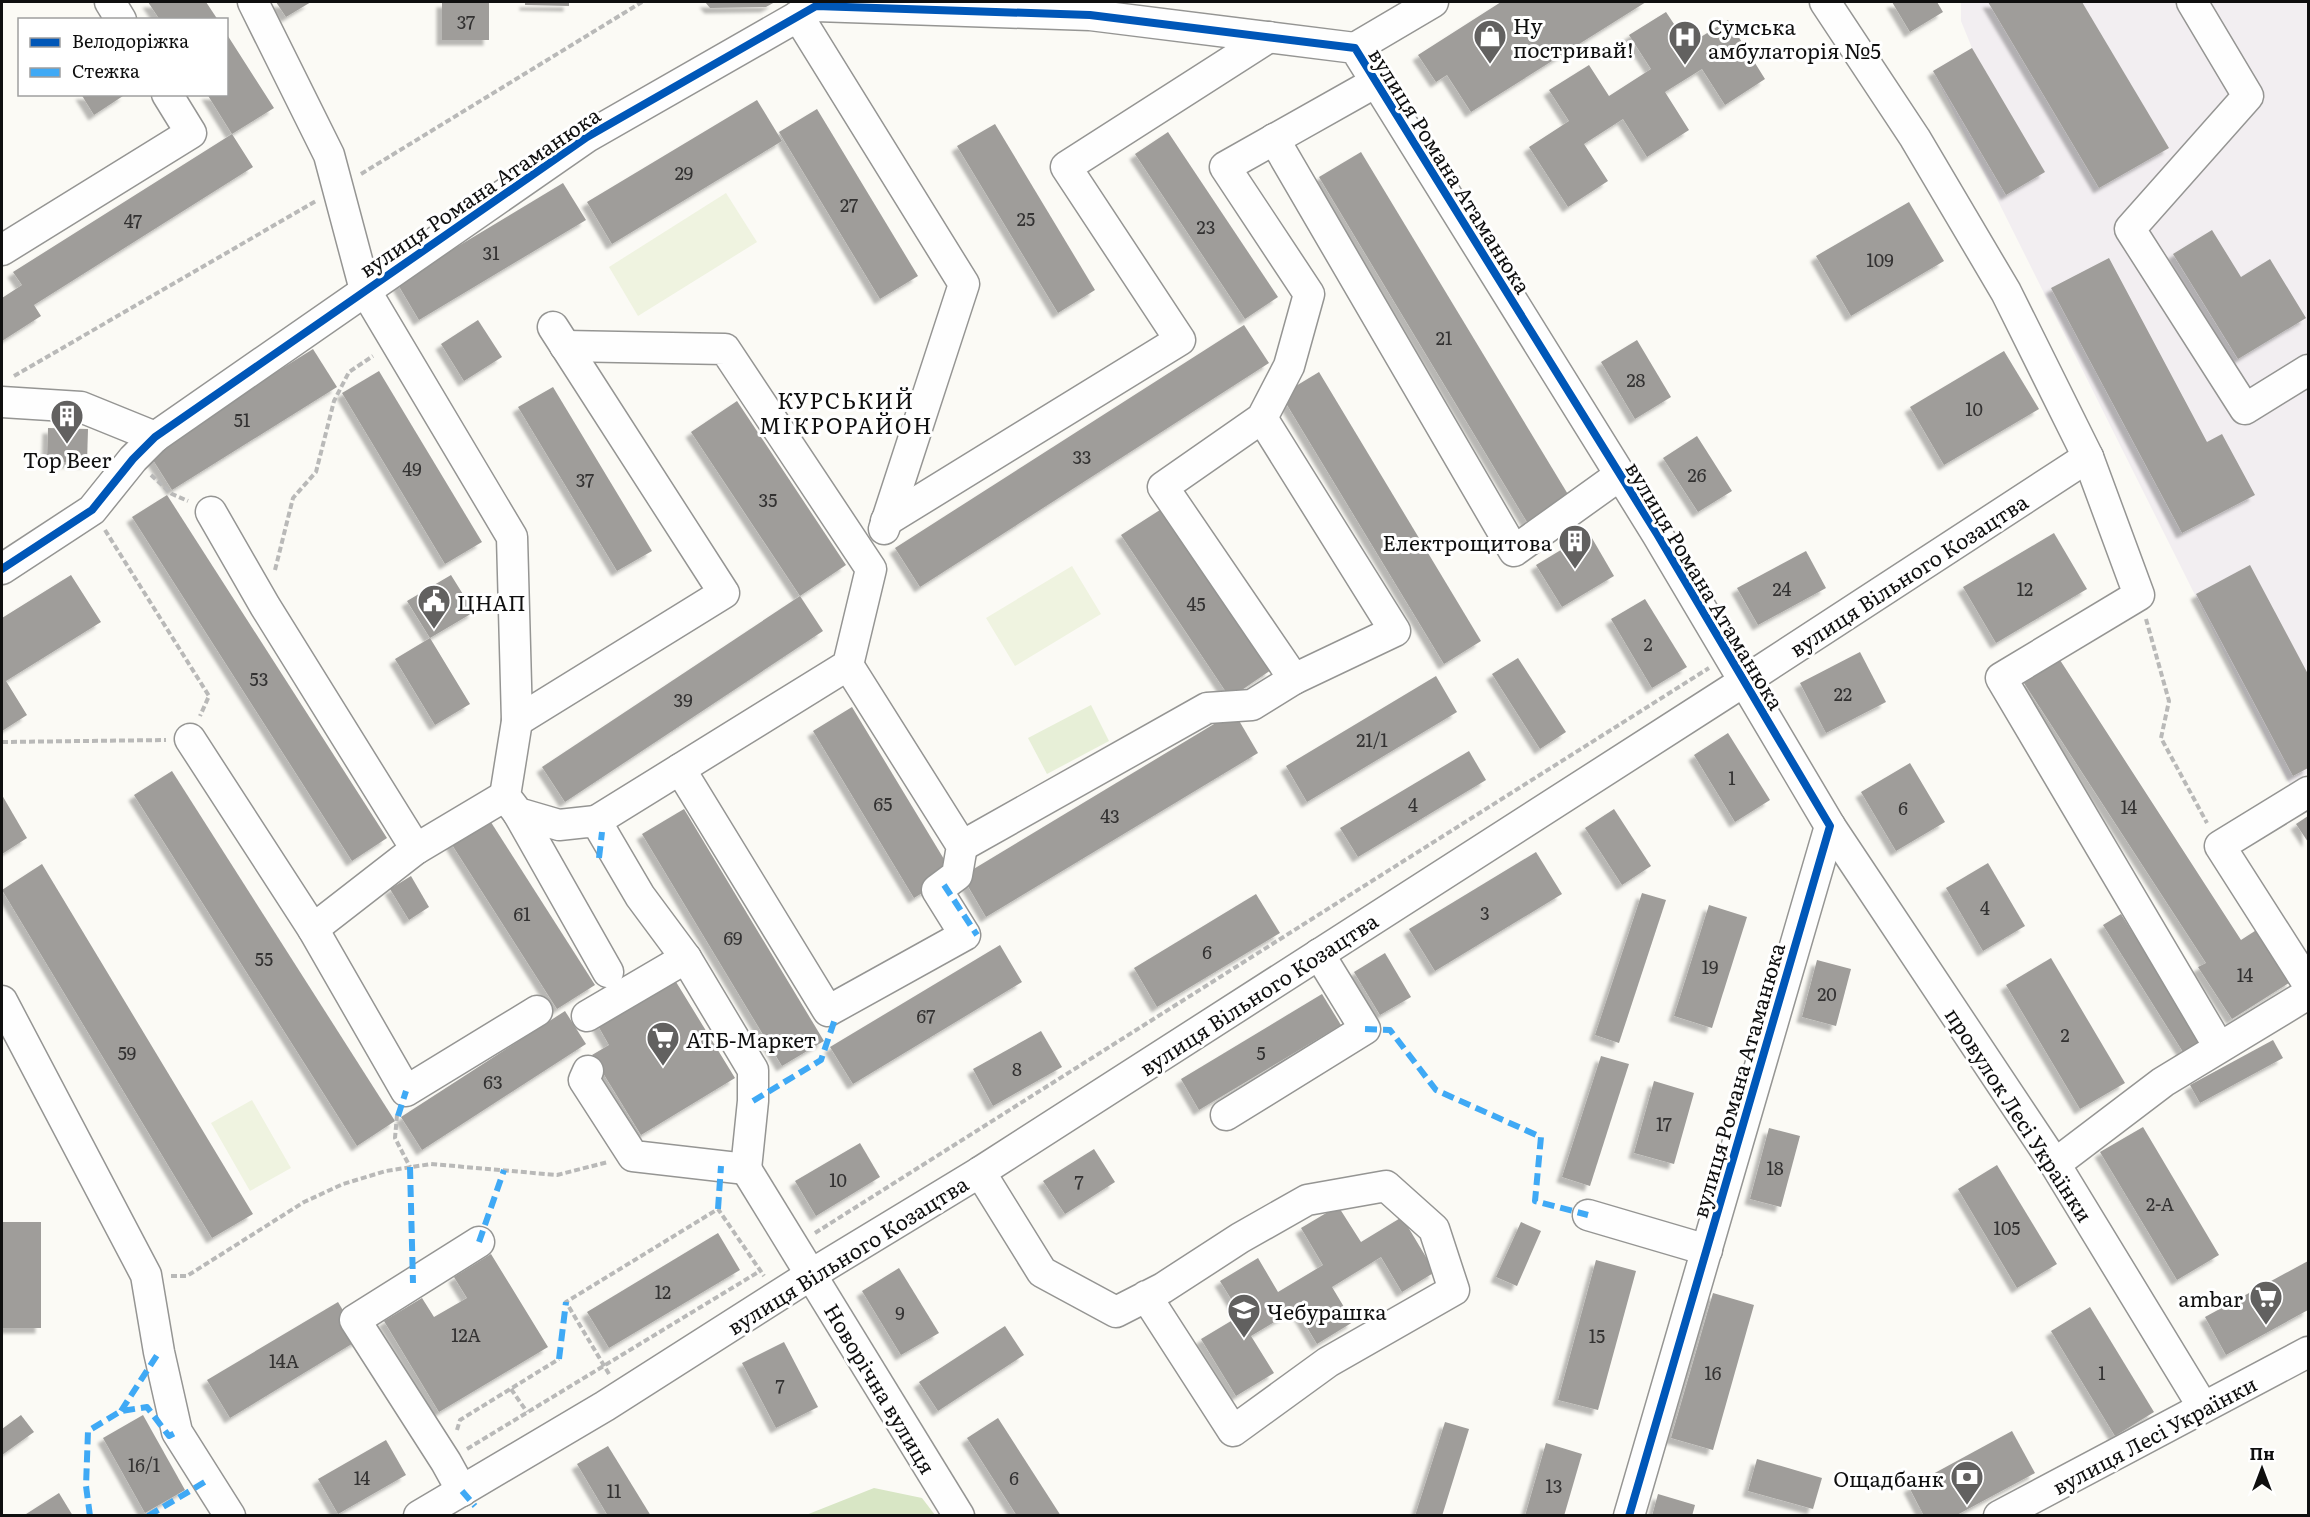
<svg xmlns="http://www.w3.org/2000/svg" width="2310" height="1517" font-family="Literata,serif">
  <defs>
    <filter id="shadow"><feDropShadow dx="-5.5" dy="5.5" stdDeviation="1.5" flood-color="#0004"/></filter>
  </defs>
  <rect width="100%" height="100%" fill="#fbfaf5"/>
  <polygon fill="#f2eef1" points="1961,2 2308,2 2308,773 2290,785 1933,71 1972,48 1961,21"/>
  <polygon fill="#e7efd7" points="1091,705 1109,741 1047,774 1028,738"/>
  <polygon fill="#d8e6c5" points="874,1488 922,1498 935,1515 806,1515"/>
  <g fill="#eff3e0">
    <polygon points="726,193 757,242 638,316 609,267"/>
    <polygon points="1072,566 1101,614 1015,666 986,618"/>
    <polygon points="252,1100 291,1168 250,1191 211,1123"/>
  </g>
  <g fill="#9f9d9a" filter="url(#shadow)">
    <polygon points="148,2 206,2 218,20 160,20"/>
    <polygon points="276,2 311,2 286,17"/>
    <rect x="442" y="2" width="47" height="38"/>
    <polygon points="525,2 569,2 569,6 525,5"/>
    <polygon points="705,2 775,2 766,7 710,8"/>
    <polygon points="1501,2 1646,2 1471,112 1447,75 1436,82 1418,55"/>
    <polygon points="1892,2 1937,2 1943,12 1910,32"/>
    <polygon points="1988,2 2082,2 2169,148 2099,188"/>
    <polygon points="1666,12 1688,45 1728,20 1765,79 1725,105 1702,69 1665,92 1689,130 1647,157 1623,119 1584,144 1608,181 1568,207 1529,147 1569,121 1549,90 1589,65 1609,96 1651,69 1629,35"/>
    <polygon points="226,33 274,108 232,134 207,94 226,94"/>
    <polygon points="1972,48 2045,172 2006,195 1933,71"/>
    <polygon points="81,94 126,94 94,115"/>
    <polygon points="757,100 782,141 612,244 587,202"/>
    <polygon points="817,109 918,276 880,299 779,132"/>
    <polygon points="995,124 1095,290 1058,313 957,146"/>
    <polygon points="1168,132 1278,297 1245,319 1135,154"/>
    <polygon points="232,134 253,167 34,305 41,316 2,341 2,298 22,285 13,272"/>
    <polygon points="1361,152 1569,496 1527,522 1319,177"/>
    <polygon points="563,183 586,220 419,320 397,283"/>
    <polygon points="1909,202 1944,261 1851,316 1816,256"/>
    <polygon points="2212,230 2241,277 2270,259 2306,318 2238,359 2173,254"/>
    <polygon points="2109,258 2207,442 2222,434 2255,495 2182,533 2051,288"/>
    <polygon points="478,320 502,357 464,381 441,344"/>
    <polygon points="1244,325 1269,363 920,587 895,548"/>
    <polygon points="1637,340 1671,397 1635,419 1601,362"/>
    <polygon points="313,349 337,387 172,490 148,452"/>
    <polygon points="2004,351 2039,409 1944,465 1910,407"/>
    <polygon points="379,371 482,542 445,564 342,393"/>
    <polygon points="1319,372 1481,641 1444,664 1281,395"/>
    <polygon points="553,387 652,551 617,571 518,407"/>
    <polygon points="737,401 846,565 800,596 691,432"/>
    <polygon points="48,428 88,429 87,463 47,462"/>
    <polygon points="1697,436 1732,491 1698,512 1663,458"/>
    <polygon points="167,495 387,838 352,861 132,517"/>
    <polygon points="1163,508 1271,670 1230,698 1121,535"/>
    <polygon points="1589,533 1614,576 1562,607 1536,565"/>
    <polygon points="2054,533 2087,589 1996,643 1963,587"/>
    <polygon points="1806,551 1826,588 1758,625 1737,588"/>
    <polygon points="2250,565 2308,674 2308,768 2293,776 2196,594"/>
    <polygon points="71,575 101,622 6,681 27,715 2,731 2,618"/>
    <polygon points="451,575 474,612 430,638 470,704 435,725 395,659 430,638 407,601"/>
    <polygon points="800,596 823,631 565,802 542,767"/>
    <polygon points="1645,599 1687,667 1652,688 1611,619"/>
    <polygon points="1860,652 1886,702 1826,733 1800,683"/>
    <polygon points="1518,658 1566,732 1540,749 1492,674"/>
    <polygon points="2060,660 2241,940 2258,929 2292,981 2232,1019 2198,967 2206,963 2024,683"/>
    <polygon points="1436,676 1457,712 1307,802 1286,766"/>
    <polygon points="852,707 953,874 914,898 813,731"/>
    <polygon points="1234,712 1258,753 986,917 962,876"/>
    <polygon points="1728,733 1770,800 1735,822 1694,755"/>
    <polygon points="1469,751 1486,780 1358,857 1340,828"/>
    <polygon points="1910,763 1945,822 1896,851 1861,792"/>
    <polygon points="172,771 395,1121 357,1146 134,795"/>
    <polygon points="2,795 27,838 2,854"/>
    <polygon points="684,809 824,1041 782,1066 642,834"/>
    <polygon points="1614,809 1651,866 1622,885 1585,828"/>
    <polygon points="487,816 595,985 557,1009 449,840"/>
    <polygon points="2308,816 2308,842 2296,824"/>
    <polygon points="1536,852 1562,894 1435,971 1409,929"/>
    <polygon points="1988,863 2025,926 1983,951 1946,888"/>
    <polygon points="42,864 253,1214 212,1238 2,890"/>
    <polygon points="411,876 429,907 409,920 390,889"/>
    <polygon points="1642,893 1666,900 1619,1043 1595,1035"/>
    <polygon points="1256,894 1280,933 1157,1007 1134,968"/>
    <polygon points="1709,905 1747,917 1712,1028 1674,1016"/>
    <polygon points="2121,914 2201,1041 2183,1052 2103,925"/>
    <polygon points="1000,945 1022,982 853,1084 830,1047"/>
    <polygon points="1385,953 1411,997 1380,1015 1354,972"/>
    <polygon points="2051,958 2125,1083 2080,1109 2006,985"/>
    <polygon points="1817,960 1851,969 1836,1026 1802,1017"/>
    <polygon points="673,977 735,1078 641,1135 592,1055 609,1045 597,1024"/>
    <polygon points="1322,994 1341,1025 1199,1110 1181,1079"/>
    <polygon points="565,1011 586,1044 422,1150 401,1117"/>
    <polygon points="1041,1031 1062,1067 993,1106 973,1069"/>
    <polygon points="2273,1040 2283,1058 2200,1103 2190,1085"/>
    <polygon points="1601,1056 1629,1064 1590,1186 1562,1177"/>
    <polygon points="1654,1081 1694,1093 1674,1164 1634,1153"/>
    <polygon points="2143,1127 2219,1255 2177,1280 2100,1152"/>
    <polygon points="1769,1128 1800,1136 1781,1207 1750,1199"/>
    <polygon points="860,1143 880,1177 816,1216 795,1181"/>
    <polygon points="1094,1149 1115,1182 1065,1214 1043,1181"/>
    <polygon points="1997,1165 2057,1264 2017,1288 1958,1189"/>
    <polygon points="1338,1206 1361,1242 1402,1217 1435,1272 1402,1292 1381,1257 1332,1287 1353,1322 1317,1344 1296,1309 1251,1336 1274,1373 1236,1396 1201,1339 1241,1315 1220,1281 1258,1258 1278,1292 1323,1265 1301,1228"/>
    <rect x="2" y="1222" width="39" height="106"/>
    <polygon points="1521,1222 1541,1231 1517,1286 1496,1277"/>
    <polygon points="718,1233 740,1270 609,1348 587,1312"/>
    <polygon points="491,1254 548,1347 439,1412 384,1321 422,1298 434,1317 467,1298 454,1277"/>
    <polygon points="1596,1260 1636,1271 1598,1410 1558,1400"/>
    <polygon points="2308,1261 2308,1310 2226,1355 2205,1317"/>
    <polygon points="899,1268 939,1333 901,1355 862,1291"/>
    <polygon points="1713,1293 1754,1305 1713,1450 1671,1438"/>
    <polygon points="338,1302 360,1339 230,1418 207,1380"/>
    <polygon points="2090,1307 2154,1412 2115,1436 2051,1331"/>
    <polygon points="1005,1326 1024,1355 938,1411 919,1382"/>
    <polygon points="784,1342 818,1407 776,1428 742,1363"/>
    <polygon points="21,1415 34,1432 2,1455 2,1429"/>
    <polygon points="143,1415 185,1490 145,1513 103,1438"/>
    <polygon points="998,1418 1061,1516 1017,1516 967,1438"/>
    <polygon points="1445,1422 1469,1429 1442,1516 1415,1516"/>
    <polygon points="2012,1431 2035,1473 1955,1516 1924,1516 1909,1487"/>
    <polygon points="386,1440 406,1475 338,1514 318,1479"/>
    <polygon points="1546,1443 1582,1454 1564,1516 1525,1516"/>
    <polygon points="608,1446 651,1516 608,1516 577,1464"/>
    <polygon points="1757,1459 1822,1478 1813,1509 1748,1491"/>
    <polygon points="59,1493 73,1516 23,1516"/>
    <polygon points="1658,1494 1695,1505 1692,1516 1652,1516"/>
  </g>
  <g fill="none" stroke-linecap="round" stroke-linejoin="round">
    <g stroke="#959593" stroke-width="33">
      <g id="minor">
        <polyline points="110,2 121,20"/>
        <polyline points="253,2 329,155 365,290 512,537 517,721 505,796 518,813 559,825 596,821 640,896 686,958 753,1070 753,1101 746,1169"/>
        <polyline points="1825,2 1915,138 2006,292 2088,457 2139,595 2001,678 2219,1047"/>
        <polyline points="2192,2 2248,96 2130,229 2245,409 2308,370"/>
        <polyline points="798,16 964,284 884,529"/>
        <polyline points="1355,48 1433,2"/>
        <polyline points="1274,139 1514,551 1620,475"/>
        <polyline points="2,250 191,133 167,94"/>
        <polyline points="565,346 725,349 871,569 848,665 596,821"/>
        <polyline points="2,402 81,407 155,437"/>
        <polyline points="1262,418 1395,631 1294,679"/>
        <polyline points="211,512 265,606 416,849"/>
        <polyline points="886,521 1180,340 1066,167 1269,37"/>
        <polyline points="2,569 92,510 133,459 155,437 587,137 816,6 1090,15 1355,48 1657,534 1830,826 1629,1516"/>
        <polyline points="517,721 724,593 553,327"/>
        <polyline points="190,739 313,929 416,849 505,796"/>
        <polyline points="680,769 828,1011 965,935 937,890 957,875 962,846 848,665"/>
        <polyline points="2308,792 2220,846 2308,984"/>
        <polyline points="518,813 608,972"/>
        <polyline points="1830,826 2055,1164 2203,1407"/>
        <polyline points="962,846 1207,708 1252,705 1294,679 1163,487 1262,418 1289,366 1309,294 1225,167 1376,82"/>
        <polyline points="313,929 406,1091 537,1011"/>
        <polyline points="2,1001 146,1275 159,1352 177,1432 230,1516"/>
        <polyline points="587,1016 686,958"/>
        <polyline points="588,1071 584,1080 633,1156 746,1169"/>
        <polyline points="1226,1115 1365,1029 1319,954"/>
        <polyline points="2055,1164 2163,1082 2308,994"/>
        <polyline points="746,1169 959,1516"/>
        <polyline points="980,1172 1042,1272 1116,1312 1163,1288 1240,1238 1307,1200 1386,1186 1434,1229 1454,1290 1328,1362 1233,1431 1146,1296"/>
        <polyline points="1588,1215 1707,1250"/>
        <polyline points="462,1491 446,1462 355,1320 479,1242"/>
        <polyline points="419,1516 605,1406 812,1274 980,1172 1743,682 2088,457"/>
        <polyline points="1999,1516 2308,1352"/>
      </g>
    </g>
    <g stroke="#b9b9b8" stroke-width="4" stroke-dasharray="6 3" stroke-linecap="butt">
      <polyline points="361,174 642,2"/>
      <polyline points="14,376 316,201"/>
      <polyline points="151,475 172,494 188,501"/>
      <polyline points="105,530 209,696 200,716"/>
      <polyline points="275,570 293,498 316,472 334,401 349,372 373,356"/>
      <polyline points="2146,619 2169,701 2161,738 2207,823"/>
      <polyline points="2,742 166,740"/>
      <polyline points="397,1115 395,1138 410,1167"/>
      <polyline points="815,1233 1709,668"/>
      <polyline points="171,1276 187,1276 304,1202 343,1184 386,1171 431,1164 557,1175 608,1162"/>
      <polyline points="609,1374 566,1302 718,1209 764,1276"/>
      <polyline points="511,1389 527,1412"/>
      <polyline points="457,1430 460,1420 559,1359"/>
      <polyline points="467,1449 760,1271"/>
    </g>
    <use href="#minor" stroke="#fefefe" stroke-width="30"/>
    <g stroke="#3fa9f5" stroke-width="6" stroke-dasharray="12 6" stroke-linecap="butt">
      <polyline points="599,858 602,832"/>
      <polyline points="944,885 977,935"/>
      <polyline points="1365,1029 1390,1030 1436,1090 1541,1137 1535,1201 1588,1215"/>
      <polyline points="753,1101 821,1060 835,1019"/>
      <polyline points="398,1116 406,1091"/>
      <polyline points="410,1167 413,1283"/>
      <polyline points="718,1209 721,1166"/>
      <polyline points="479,1242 504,1170"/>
      <polyline points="559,1359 566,1302"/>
      <polyline points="121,1411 159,1352"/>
      <polyline points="462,1491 475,1506"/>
      <polyline points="90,1516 86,1486 88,1431 121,1411 147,1407 169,1436 177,1432"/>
      <polyline points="148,1516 208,1480"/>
    </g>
    <g stroke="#fff" stroke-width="11">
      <polyline id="cycleway" points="2,569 92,510 133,459 155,437 587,137 816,6 1090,15 1355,48 1657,534 1830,826 1629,1516"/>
    </g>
    <use href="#cycleway" stroke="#0057b8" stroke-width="8"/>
  </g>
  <defs>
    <g id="shop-pin" transform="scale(1.725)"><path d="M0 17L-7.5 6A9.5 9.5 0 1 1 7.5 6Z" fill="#626160" stroke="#fff"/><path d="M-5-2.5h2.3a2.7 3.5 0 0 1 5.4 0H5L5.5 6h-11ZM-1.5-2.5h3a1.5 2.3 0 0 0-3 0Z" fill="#fff"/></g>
    <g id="hospital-pin" transform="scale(1.725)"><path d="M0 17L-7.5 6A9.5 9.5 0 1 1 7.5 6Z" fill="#626160" stroke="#fff"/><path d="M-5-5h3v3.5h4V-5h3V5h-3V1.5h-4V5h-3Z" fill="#fff"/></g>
    <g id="building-pin" transform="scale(1.725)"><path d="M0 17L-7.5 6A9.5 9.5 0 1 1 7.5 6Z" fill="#626160" stroke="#fff"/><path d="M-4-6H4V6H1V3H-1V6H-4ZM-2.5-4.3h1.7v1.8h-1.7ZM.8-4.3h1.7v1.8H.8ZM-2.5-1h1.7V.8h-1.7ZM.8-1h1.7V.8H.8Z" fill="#fff"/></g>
    <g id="civic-pin" transform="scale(1.725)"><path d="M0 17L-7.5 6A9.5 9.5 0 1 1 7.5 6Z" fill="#626160" stroke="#fff"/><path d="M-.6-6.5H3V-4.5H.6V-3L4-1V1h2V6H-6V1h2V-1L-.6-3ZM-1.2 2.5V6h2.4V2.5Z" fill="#fff"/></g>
    <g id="supermarket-pin" transform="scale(1.725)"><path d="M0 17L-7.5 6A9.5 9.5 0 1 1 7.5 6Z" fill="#626160" stroke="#fff"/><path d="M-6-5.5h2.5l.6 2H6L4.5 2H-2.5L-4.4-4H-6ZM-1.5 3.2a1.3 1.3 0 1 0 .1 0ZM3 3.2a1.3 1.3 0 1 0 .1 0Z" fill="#fff"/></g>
    <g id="school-pin" transform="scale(1.725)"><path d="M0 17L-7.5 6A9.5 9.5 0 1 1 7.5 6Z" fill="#626160" stroke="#fff"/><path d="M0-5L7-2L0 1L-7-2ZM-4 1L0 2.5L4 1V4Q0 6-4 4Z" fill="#fff"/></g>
    <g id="bank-pin" transform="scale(1.725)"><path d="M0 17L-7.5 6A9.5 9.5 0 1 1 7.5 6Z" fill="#626160" stroke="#fff"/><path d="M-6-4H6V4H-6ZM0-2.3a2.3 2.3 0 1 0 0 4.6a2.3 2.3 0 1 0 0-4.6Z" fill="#fff"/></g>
  </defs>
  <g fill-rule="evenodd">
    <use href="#shop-pin" x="1490" y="36"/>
    <use href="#hospital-pin" x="1685" y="37"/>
    <use href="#building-pin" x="67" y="416"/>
    <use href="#building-pin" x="1575" y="541"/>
    <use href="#civic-pin" x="434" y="601"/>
    <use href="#supermarket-pin" x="663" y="1038"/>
    <use href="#supermarket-pin" x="2266" y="1297"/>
    <use href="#school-pin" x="1244" y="1310"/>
    <use href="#bank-pin" x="1967" y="1477"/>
  </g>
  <g text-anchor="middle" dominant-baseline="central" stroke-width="6" stroke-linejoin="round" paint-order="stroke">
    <g font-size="18" fill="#333232">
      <text x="466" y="21">37</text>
      <text x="684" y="172">29</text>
      <text x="849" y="204">27</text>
      <text x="1026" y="218">25</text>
      <text x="133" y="220">47</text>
      <text x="1206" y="226">23</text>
      <text x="491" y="252">31</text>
      <text x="1880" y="259">109</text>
      <text x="1444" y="337">21</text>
      <text x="1636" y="379">28</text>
      <text x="1974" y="408">10</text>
      <text x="242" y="419">51</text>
      <text x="1082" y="456">33</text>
      <text x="412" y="468">49</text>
      <text x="1697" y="474">26</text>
      <text x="585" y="479">37</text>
      <text x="768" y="499">35</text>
      <text x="1782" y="588">24</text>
      <text x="2025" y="588">12</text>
      <text x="1196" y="603">45</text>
      <text x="1648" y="643">2</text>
      <text x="259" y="678">53</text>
      <text x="1843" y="693">22</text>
      <text x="683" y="699">39</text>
      <text x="1372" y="739">21/1</text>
      <text x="1732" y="777">1</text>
      <text x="883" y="803">65</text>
      <text x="1413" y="804">4</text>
      <text x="2129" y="806">14</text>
      <text x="1903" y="807">6</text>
      <text x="1110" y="815">43</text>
      <text x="1985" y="907">4</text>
      <text x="1485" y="912">3</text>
      <text x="522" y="913">61</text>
      <text x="733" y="937">69</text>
      <text x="1207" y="951">6</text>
      <text x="264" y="958">55</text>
      <text x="1710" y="966">19</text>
      <text x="2245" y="974">14</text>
      <text x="1827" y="993">20</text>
      <text x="926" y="1015">67</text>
      <text x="2065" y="1034">2</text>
      <text x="127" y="1052">59</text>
      <text x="1261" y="1052">5</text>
      <text x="1017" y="1068">8</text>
      <text x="493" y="1081">63</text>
      <text x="1664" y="1123">17</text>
      <text x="1775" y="1167">18</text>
      <text x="838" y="1179">10</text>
      <text x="1079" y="1181">7</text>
      <text x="2160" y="1203">2-А</text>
      <text x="2007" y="1227">105</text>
      <text x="663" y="1291">12</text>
      <text x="900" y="1312">9</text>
      <text x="466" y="1334">12А</text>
      <text x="1597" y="1335">15</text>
      <text x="284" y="1360">14А</text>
      <text x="1713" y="1372">16</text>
      <text x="2102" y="1372">1</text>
      <text x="780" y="1385">7</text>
      <text x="144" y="1464">16/1</text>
      <text x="362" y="1477">14</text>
      <text x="1014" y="1477">6</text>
      <text x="1554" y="1485">13</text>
      <text x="614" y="1490">11</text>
    </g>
    <g font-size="21" fill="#0f0f0f" stroke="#fff" text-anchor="start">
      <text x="1513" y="24">Ну<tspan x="1513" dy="24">постривай!</tspan></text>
      <text x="1708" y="25">Сумська<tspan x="1708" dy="24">амбулаторія №5</tspan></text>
      <text x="67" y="458" text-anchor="middle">Top Beer</text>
      <text x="1552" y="541" text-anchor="end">Електрощитова</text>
      <text x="457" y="601">ЦНАП</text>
      <text x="686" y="1038">АТБ-Маркет</text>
      <text x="2243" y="1297" text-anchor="end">ambar</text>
      <text x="1267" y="1310">Чебурашка</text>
      <text x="1944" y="1477" text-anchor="end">Ощадбанк</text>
    </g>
    <g font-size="21" fill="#0f0f0f" stroke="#fff">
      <text transform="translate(1451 170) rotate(58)">вулиця Романа Атаманюка</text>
      <text transform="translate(479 191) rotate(-34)">вулиця Романа Атаманюка</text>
      <text transform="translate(1908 574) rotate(-33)">вулиця Вільного Козацтва</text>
      <text transform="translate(1706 585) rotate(59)">вулиця Романа Атаманюка</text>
      <text transform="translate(1258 993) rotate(-33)">вулиця Вільного Козацтва</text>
      <text transform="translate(1737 1080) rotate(-74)">вулиця Романа Атаманюка</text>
      <text transform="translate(2020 1114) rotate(57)">провулок Лесі Українки</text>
      <text transform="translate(847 1254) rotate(-32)">вулиця Вільного Козацтва</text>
      <text transform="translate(881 1388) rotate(59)">Новорічна вулиця</text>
      <text transform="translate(2154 1434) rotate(-28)">вулиця Лесі Українки</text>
    </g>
    <g font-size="22" letter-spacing="1.5" fill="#0f0f0f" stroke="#fff">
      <text x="846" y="399">КУРСЬКИЙ<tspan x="846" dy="25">МІКРОРАЙОН</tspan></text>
    </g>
  </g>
  <rect width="2310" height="1517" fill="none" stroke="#0f0f0f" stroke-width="6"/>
  <rect x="18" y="18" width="210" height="78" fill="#ffffff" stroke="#9f9f9f" stroke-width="1.5"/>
  <rect x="30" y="38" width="30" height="9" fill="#0057b8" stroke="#9f9f9f" stroke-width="1.5"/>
  <text x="72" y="48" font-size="18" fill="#0f0f0f">Велодоріжка</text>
  <rect x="30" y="68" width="30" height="9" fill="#3fa9f5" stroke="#9f9f9f" stroke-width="1.5"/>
  <text x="72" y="78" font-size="18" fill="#0f0f0f">Стежка</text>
  <g transform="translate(2262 1469)" stroke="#ffffff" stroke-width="4.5" paint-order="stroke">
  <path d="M0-4.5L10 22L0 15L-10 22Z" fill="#0f0f0f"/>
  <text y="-9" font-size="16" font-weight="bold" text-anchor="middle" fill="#0f0f0f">Пн</text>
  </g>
</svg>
